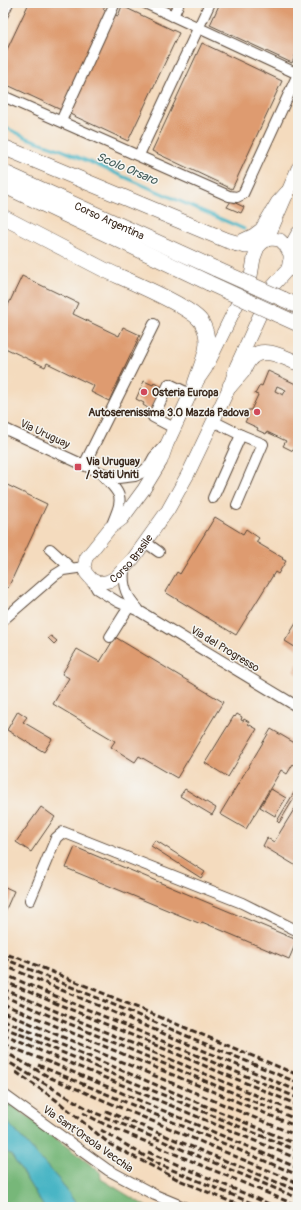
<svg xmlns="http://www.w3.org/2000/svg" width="301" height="1210" font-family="Pangolin,sans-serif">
  <rect width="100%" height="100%" fill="#f6f6f2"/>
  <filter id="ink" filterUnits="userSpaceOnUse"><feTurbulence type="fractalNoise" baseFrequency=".025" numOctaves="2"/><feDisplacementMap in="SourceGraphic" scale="8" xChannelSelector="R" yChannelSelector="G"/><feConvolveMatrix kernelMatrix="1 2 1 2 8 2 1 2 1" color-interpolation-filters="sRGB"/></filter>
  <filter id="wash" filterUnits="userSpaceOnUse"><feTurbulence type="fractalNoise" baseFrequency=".012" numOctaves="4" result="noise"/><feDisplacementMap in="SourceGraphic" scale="16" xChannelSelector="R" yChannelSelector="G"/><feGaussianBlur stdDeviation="0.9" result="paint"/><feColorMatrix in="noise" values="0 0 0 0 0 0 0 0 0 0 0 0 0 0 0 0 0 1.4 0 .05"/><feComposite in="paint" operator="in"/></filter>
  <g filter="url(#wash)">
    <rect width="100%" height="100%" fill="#f4dbbe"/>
    <g fill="#77b779" stroke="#59704c">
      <polygon points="3,1098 100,1172 101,1179 147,1207 78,1207 61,1182 3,1117"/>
      <polygon points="3,1148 12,1156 44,1207 3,1207"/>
    </g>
    <polygon fill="#48b5c5" stroke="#427072" points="3,1117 61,1182 78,1207 44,1207 12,1156 3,1148"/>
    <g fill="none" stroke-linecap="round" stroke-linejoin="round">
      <polyline stroke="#48b5c5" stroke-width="3" points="3,126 27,138 62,150 244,229"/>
    </g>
    <g id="blocks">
      <g fill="#de9b6f" fill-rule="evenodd">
        <polygon points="29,3 107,3 103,9 118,16 122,6 179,33 128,141 3,83 3,58"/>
        <polygon points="220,3 298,3 298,49 292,63 210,25"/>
        <polygon points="202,43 282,81 232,189 152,151"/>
        <polygon points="231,201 244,207 241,213 227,207"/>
        <polygon points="22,276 78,303 73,314 119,336 123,327 140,335 109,401 91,392 94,386 47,363 45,367 3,347 3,316"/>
        <path d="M268,371L298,385V446L296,445L293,451L283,446L286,441L267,432L266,434L257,430L258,428L245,422L249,415L247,414L248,410H251L258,395L255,394L260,385L262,386ZM277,386L286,390L283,395L275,391Z"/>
        <polygon points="144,381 153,385 154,383 162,387 151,410 143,405 144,403 136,399"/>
        <polygon points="3,483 47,504 8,588 3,586"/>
        <polygon points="215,517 243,534 246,529 259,538 256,542 283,558 282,559 286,561 278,574 275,572 236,635 165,592 177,572 180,574"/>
        <polygon points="298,620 298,649 285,641"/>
        <polygon points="51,636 57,641 54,644 48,638"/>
        <polygon points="115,637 223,702 177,778 139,756 135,762 111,747 115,741 53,704 69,678 62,674 77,649 100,662"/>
        <polygon points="298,663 298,675 293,671"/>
        <polygon points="18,711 27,717 23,722 52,739 44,752 7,730"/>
        <polygon points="237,714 242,717 241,720 243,721 244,719 249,722 248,724 257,729 228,777 205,763 234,716 235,717"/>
        <polygon points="271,729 298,745 298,759 295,765 293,764 287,774 281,770 246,829 220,814"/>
        <polygon points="298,786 298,792 279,823 277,821"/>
        <polygon points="185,789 216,808 212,815 180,796"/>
        <polygon points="271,789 286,798 275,816 260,807"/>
        <polygon points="298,803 298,867 263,846 267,838 274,842"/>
        <polygon points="41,807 55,817 31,852 16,842"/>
        <polygon points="155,840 205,872 201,878 151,846"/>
        <polygon points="75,847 297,940 289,959 202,922 201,924 66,868"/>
        <polygon points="3,886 14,891 3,916"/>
      </g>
    </g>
  </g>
  <g filter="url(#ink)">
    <use href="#blocks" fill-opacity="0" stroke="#574536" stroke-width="1"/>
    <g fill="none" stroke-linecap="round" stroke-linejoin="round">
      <g stroke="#574536" stroke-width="12">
        <g id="minor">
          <polyline points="145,3 298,74"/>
          <polyline points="3,14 8,3"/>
          <polyline points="173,16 179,3"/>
          <polyline points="3,96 229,196 237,197 243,194 298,74"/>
          <polyline points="61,121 115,3"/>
          <polyline points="139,155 210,3"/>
          <polyline points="3,428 99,472 118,478 135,476 141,473 149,466 154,457 165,445"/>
          <polyline points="174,428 153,417 169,384 190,394"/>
          <polyline points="84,465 154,324"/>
          <path d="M100,473C125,497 123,497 111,527"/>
          <polyline points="213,498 241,435 213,421"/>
          <polyline points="237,505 263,444 241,435"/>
          <polyline points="145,542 159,552"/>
          <polyline points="50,549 71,568"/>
          <path d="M124,570C122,587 127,597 138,609"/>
          <polyline points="92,580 97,589 118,602 139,611 298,707"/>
          <polyline points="3,620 55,575 63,570 84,567"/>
          <polyline points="110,637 132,602"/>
          <polyline points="30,900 56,838 63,832 242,903 298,931"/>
          <polyline points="3,1094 108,1170 155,1195 184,1207"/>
        </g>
      </g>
      <g stroke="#574536" stroke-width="14">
        <g id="major">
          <polyline points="267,240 298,168"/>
          <path id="s1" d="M290,254L285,245L280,240L272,239L267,240L259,245L254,258L251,276L206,368L195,384L167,444L161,461L144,489L122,519L110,528L86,558L84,567L86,573L92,580L100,583L109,581L116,577L133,559L168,510L188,474L230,386L236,367L273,286L287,270L290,263V254L293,242L298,233"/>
        </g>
      </g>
      <g stroke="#574536" stroke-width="16">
        <g id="highway">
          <polyline points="3,147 226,240 246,246 259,245"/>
          <path id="s2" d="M3,172L216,269"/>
          <polyline points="3,185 209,283"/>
          <path d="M3,217C36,234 68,251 101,268C121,278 193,306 202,323C214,344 201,364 195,384"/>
          <polyline points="237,244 254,236 262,230 278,203 287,193"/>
          <polyline points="290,263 293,268 298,272"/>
          <polyline points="283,299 298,306"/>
          <polyline points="276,314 298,324"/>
          <path d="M230,386C234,381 239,376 243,371C245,367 247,361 251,358C262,345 285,358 298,363"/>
        </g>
      </g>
      <use href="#minor" stroke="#fff" stroke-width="10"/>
      <use href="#major" stroke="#fff" stroke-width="13"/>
      <use href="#highway" stroke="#fff" stroke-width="15"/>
      <g stroke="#3b2a1e" stroke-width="3" stroke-dasharray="6 3" stroke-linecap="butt">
        <polyline points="8,955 19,958 298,1075"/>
        <polyline points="3,958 298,1083"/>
        <polyline points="3,965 298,1091"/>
        <polyline points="3,974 298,1098"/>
        <polyline points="3,981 298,1105"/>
        <polyline points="3,989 298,1113"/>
        <polyline points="3,996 298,1120"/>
        <polyline points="3,1004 298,1127"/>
        <polyline points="3,1012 298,1136"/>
        <polyline points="3,1020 298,1145"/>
        <polyline points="3,1027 108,1072 298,1151"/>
        <polyline points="3,1035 298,1159"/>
        <polyline points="3,1044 54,1064 298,1168"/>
        <polyline points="3,1051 51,1078 298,1183"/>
        <polyline points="3,1059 93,1112 298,1198"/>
        <polyline points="38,1065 298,1175"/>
        <polyline points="16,1072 56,1100 111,1145 179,1180 243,1207"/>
        <polyline points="106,1111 298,1191"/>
        <polyline points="83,1113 104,1124 298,1206"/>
        <polyline points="101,1130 158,1164 261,1207"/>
        <polyline points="148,1152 276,1207"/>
      </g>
      <g stroke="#574536" stroke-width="16" stroke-linecap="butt">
        <g id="highway-bridge">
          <polyline points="216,269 283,299"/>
          <polyline points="209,283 276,314"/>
        </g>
      </g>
      <use href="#highway-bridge" stroke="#fff" stroke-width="15"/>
    </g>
  </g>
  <g fill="#d1495b" stroke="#f6f6f2" stroke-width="1.5">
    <circle cx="144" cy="392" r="4"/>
    <circle cx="257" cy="412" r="4"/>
    <rect x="74" y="463" width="8" height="8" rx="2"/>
  </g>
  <g text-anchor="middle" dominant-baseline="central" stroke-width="3" stroke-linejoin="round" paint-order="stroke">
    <g font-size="11" fill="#3b2a1e" stroke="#f6f6f2">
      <text stroke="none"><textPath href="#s2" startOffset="117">Corso Argentina</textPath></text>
      <text transform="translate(45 434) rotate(25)">Via Uruguay</text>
      <text stroke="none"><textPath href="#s1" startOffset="476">Corso Brasile</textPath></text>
      <text transform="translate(225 649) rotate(31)">Via del Progresso</text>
      <text transform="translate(88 1139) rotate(35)">Via Sant'Orsola Vecchia</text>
    </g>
    <g font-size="11" font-weight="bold" fill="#3b2a1e" stroke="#f6f6f2" text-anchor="start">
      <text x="152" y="392">Osteria Europa</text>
      <text x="249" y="412" text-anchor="end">Autoserenissima 3.0 Mazda Padova</text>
      <text x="86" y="461">Via Uruguay<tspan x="86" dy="13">/ Stati Uniti</tspan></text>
    </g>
    <g font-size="12" font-style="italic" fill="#405b58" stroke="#f6f6f2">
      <text transform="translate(127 169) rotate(23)">Scolo Orsaro</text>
    </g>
  </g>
  <rect width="301" height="1210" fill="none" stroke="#f6f6f2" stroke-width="16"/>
</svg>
